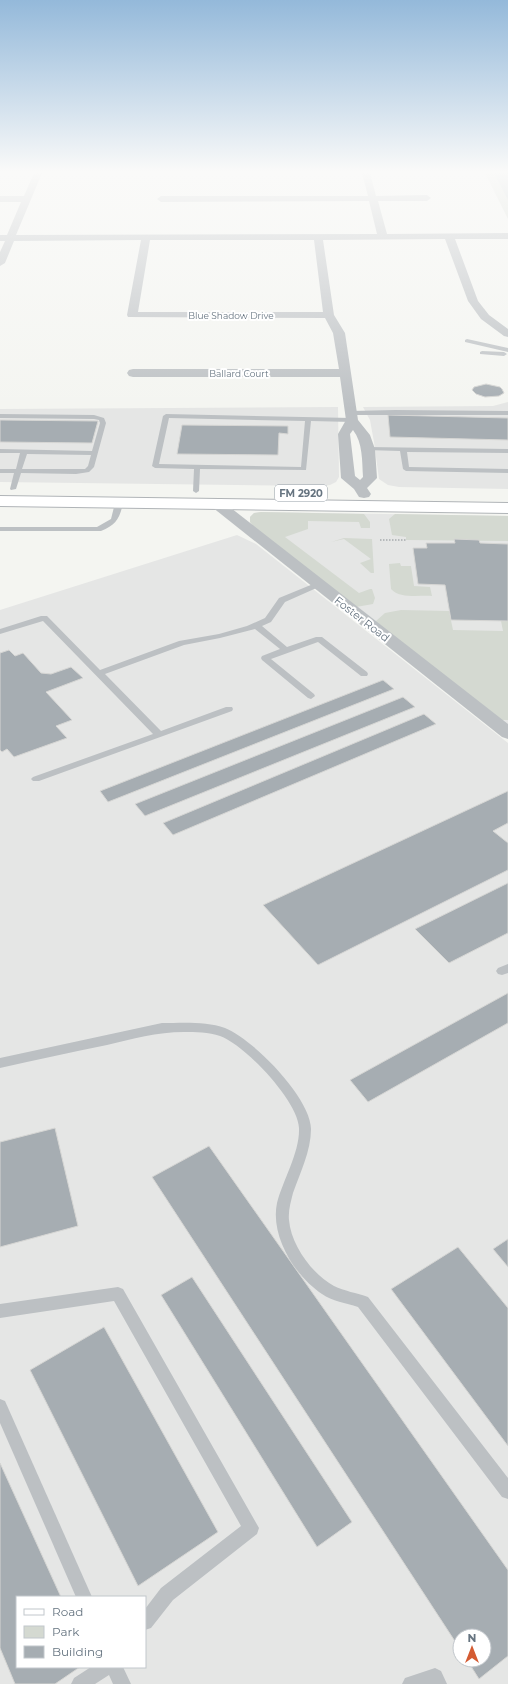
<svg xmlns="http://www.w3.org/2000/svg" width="508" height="1684" font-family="Montserrat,sans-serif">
  <rect width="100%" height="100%" fill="#f4f5f1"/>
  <g fill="#e5e6e5" fill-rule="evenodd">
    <polygon points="508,402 508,489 399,487 388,485 379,479 374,442 370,420 363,407 493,406"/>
    <polygon points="338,407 339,477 336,482 330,485 322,486 0,482 0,409"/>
    <polygon points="261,512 508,516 508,725 325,583 250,522 250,517 254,513"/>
    <path d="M237,535L256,544L508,743V1684H0V610ZM17,1597H145V1667H17ZM460,1636H484V1660H460Z"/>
  </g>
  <g fill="#d4d9d1">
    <polygon points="485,173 508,173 508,219"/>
    <polygon points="261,512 364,514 370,522 370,528 361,528 359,522 308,521 308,529 285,537 359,593 370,589 372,589 375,598 373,604 356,607 254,527 250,522 250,517 254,513"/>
    <polygon points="395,514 508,516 508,541 406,540 406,537 392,535 389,519"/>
    <polygon points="344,538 372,539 374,573 371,573 360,563 371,559 344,539 331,542"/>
    <path d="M400,563L401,566H411L414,586L430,587L432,596C419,595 400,599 391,589L389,564Z"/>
    <polygon points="401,610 449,611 453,630 503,631 501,621 508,621 508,720 502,720 377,623 376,621 385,613"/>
  </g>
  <polygon fill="#b7c1c6" points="494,173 508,173 508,200"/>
  <g fill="#a6adb2" stroke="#d6d6d4">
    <polygon points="486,384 500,387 502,389 504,393 499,396 485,397 476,394 472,390 474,387"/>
    <polygon points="388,415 508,418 508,440 390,437"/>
    <polygon points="0,420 98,421 92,443 0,442"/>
    <polygon points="182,425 288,426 288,434 279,433 278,455 177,454"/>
    <polygon points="454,539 479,540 480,543 508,544 508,621 451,620 445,585 418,584 413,548 427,548 426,543 455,543"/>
    <polygon points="9,650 15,656 23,653 41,673 51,674 71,667 83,678 46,692 72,720 56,726 67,738 14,757 7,749 2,752 0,750 0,653"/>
    <polygon points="383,680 394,689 108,802 100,791"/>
    <polygon points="403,697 415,707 145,816 135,804"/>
    <polygon points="424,714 436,724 173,835 163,823"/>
    <polygon points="508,791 508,823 493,831 508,843 508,870 318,965 263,905"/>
    <polygon points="508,883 508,933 449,963 415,929"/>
    <polygon points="508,993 508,1023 368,1102 350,1080"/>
    <polygon points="55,1128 78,1226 0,1247 0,1142"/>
    <polygon points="209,1146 508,1570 508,1656 479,1679 467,1660 484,1660 484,1636 460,1636 460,1649 152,1177"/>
    <polygon points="508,1239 508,1267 493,1249"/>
    <polygon points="458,1247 508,1308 508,1446 391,1289"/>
    <polygon points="192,1277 352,1522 317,1547 161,1295"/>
    <polygon points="104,1327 218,1532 138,1586 30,1370"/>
    <polygon points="0,1463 61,1597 17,1597 17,1667 80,1667 55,1684 15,1684 0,1648"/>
  </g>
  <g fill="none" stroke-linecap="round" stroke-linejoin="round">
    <g stroke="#b0b4b7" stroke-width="2">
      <polygon id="primary" points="0,496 508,503 508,513 0,506"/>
    </g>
    <polyline stroke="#b6b9bb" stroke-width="2" stroke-dasharray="1.5 1.5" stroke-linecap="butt" points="380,540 406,540"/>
    <g fill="#bcc0c3" fill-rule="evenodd">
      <polygon points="467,339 508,348 508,352 465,342 465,340"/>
      <polygon points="482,351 504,352 507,354 504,356 480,354 480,352"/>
      <polygon points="395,410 508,411 508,415 351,415 348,413 351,411"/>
      <path d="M0,414L94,415L104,418L106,423L94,467L89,472L76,474L21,473L16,489L11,490L10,489L14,473H0V469H16L20,453H0V449L92,451L100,423L99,420L94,419L0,418ZM27,454L91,455L88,466L85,469H22Z"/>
      <path d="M166,414L352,418L355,420L352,422L311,421L306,470L200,469L199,491L196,493L193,491L194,469L155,468L152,466L163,416ZM169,418L305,421L301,467L159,464Z"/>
      <polygon points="368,447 508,449 508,453 407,452 409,467 508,469 508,473 406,471 403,469 400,451 366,450 366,448"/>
      <path d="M119,501L123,503C120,518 116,525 101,531H0V527H97L111,519L115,503Z"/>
      <polygon points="318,582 322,584 321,586 285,602 271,622 262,626 287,647 316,637 322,637 367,672 368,674 367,676 361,676 318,642 271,659 314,694 315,696 311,699 308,698 262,660 261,658 262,656 280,649 255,629 220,638 184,645 105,674 161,731 226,707 232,707 233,709 232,711 39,781 33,781 31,779 33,777 153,734 43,621 0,634 0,629 41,616 47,616 100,670 179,641 219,634 247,626 265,618 279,598"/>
      <polygon points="508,964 508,973 502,975 498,974 496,971 498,968"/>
      <path d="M162,1023C182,1023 206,1021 225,1028C253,1039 311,1098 311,1129C311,1151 300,1173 293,1193C291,1201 288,1211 289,1220C291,1245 312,1274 334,1286C344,1291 357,1293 368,1297L508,1478V1499L502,1497L358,1307C346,1303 332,1301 322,1294C295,1276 270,1236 277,1203C283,1180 300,1152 299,1128C298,1101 245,1045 220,1036C209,1032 195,1032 184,1032C157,1032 132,1039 107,1045C71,1052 36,1060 0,1068V1058Z"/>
      <polygon points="118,1287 123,1289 259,1528 257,1534 173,1600 151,1628 145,1630 145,1609 161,1588 241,1526 114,1301 0,1318 0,1304"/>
      <polygon points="0,1399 5,1401 92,1597 76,1597 0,1423"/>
      <polygon points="91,1667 123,1667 131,1684 113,1684 109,1675 95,1684 71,1684 74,1678"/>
      <polygon points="435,1668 441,1671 447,1684 402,1684 405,1678"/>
    </g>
    <g fill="#bcc0c3" fill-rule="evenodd">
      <path d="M34,173H42L16,235L377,234L369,201L161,202L157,199L161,196H368L362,173H370L376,196L427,195L431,198L427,201H378L387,234L508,233V239H455L478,301L489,315L508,329V337L504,336L481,319L468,301L445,239L323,240L334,315L345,333L358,420L370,435L375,449L377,478L367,488L371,494L369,497L364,498L359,497L354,489L341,478L338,434L346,420L340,377H133L129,376L127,373L129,370L133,369H339L333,333L325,318L128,317L127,315L141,240L14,241L5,263L0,266V252L5,241H0V235H7L21,202H0V196H24ZM150,240H314L323,312H138ZM353,430C363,443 362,461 363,477L360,480L355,476L350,434Z"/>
      <polygon points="217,500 222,501 508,724 508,739 502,737 212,507 210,504 212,501"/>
    </g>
    <use href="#primary" fill="#fff" fill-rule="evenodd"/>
  </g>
  <linearGradient id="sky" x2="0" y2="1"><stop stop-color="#94b9da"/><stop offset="0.42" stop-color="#fafaf9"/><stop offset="1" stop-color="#fafaf9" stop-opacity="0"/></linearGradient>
  <rect width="508" height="409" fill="url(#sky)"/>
  <g text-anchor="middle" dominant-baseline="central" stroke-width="4" stroke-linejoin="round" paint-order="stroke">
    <g font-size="9" fill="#667480" stroke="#fff">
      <text x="231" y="315">Blue Shadow Drive</text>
      <text x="239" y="373">Ballard Court</text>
    </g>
    <rect fill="#fff" stroke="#949ea6" stroke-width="1" x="275" y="485" width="52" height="16" rx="3"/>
    <g font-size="10" font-weight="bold" fill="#667480">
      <text x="301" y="493">FM 2920</text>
    </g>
    <g font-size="11" fill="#667480" stroke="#fff">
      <text transform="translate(362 619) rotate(38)">Foster Road</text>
    </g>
  </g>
  <rect x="16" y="1596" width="130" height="72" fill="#ffffff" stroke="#c2c7cc"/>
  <rect x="24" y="1609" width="20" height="6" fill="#ffffff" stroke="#c2c7cc"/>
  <text x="52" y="1616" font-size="12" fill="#667480">Road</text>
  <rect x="24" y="1626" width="20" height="12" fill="#d4d9d1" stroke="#c2c7cc"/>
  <text x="52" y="1636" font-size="12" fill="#667480">Park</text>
  <rect x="24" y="1646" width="20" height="12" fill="#a6adb2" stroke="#c2c7cc"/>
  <text x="52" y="1656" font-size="12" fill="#667480">Building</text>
  <g transform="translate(472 1648)"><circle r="19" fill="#ffffff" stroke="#c2c7cc"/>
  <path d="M0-3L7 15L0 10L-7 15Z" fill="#d45b32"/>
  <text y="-6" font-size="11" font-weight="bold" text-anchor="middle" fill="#667480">N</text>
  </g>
</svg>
